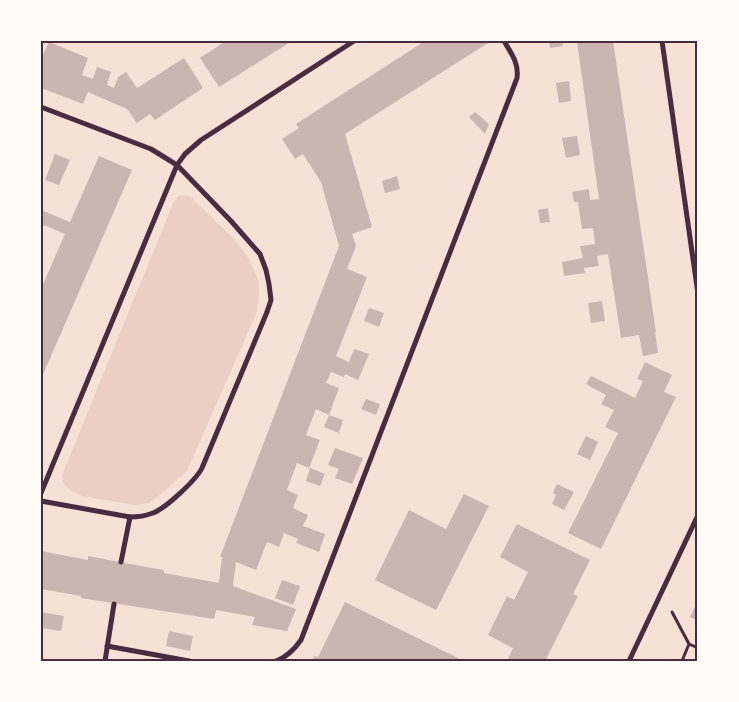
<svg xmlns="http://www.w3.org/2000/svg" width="739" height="702" font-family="'Golos Text',sans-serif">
  <rect width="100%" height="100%" fill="#f7e1d7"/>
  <polygon fill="#ebcfc5" points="186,195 192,198 235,240 250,260 259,282 259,295 257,312 190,464 187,471 160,495 149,503 135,505 82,496 71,491 64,484 62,475 174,201 179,196"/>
  <g fill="#ccb4b1">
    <polygon points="226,41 292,41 219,87 200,58"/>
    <polygon points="425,41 487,41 488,43 345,134 372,227 352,234 356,246 347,269 367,277 336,356 349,362 354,349 369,354 358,380 345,374 344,377 331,372 326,383 339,388 329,415 343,420 339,433 324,427 329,415 316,409 306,435 320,440 309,468 297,463 287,490 298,495 293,508 308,515 303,526 325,534 319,552 296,543 298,539 284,533 279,547 267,542 256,570 236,562 233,586 296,609 287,631 252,625 255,617 216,610 214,619 81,598 81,596 41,589 41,551 88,560 88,556 141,566 164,570 164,573 219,583 222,557 220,557 339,246 321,182 303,154 295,159 282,139 299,128 296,124"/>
    <polygon points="549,41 562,41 563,46 550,48"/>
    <polygon points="577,41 613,41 656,332 655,332 658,353 643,356 639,335 621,338 608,254 597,256 599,266 584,268 585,273 564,276 562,262 583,258 580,246 595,244 593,228 582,229 578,202 574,202 572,192 589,189 590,200 599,199"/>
    <polygon points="49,42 88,58 82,75 93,79 97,67 111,72 107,85 114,88 118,77 126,72 137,88 184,58 203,88 155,120 150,114 137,123 127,109 88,92 83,104 41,88 41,59"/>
    <polygon points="569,81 571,101 559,103 556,83"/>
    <polygon points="475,112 489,124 485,134 469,117"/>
    <polygon points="577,136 580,155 566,158 562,138"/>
    <polygon points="55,154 70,160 59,185 45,180"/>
    <polygon points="99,156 132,170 41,379 41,289 65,234 44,225 41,231 41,210 70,222"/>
    <polygon points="397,176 400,189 385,193 382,181"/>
    <polygon points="548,208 550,222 540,223 538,210"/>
    <polygon points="602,301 605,321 591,323 588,303"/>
    <polygon points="369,308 384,313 379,327 364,321"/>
    <polygon points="645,362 672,375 664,392 676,397 601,549 568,533 618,433 605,427 614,410 601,404 606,395 586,384 591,376 635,398 643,381 637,379"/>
    <polygon points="366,399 380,404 376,415 361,409"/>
    <polygon points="586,436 598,442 590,460 577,454"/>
    <polygon points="335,448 363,458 352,484 335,478 339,469 328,465"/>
    <polygon points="310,468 325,474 320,486 306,481"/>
    <polygon points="557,484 574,492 564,510 552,504 556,495 553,493"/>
    <polygon points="464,494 489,506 436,610 375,580 409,510 446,529"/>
    <polygon points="517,524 590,560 573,594 578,596 545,661 507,661 513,648 488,635 507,596 514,600 528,572 500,557"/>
    <polygon points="282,580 300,586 293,605 275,598"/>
    <polygon points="698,600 698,621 690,617"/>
    <polygon points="345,602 464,661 312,661 314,656 318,657"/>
    <polygon points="41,612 64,616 61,631 41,628"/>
    <polygon points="169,631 193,636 190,651 166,646"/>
  </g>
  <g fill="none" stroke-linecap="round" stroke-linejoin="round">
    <g stroke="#4a2c40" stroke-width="3">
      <polyline points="672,612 689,644 682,661"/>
      <polyline points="689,644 698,648"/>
    </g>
    <g stroke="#4a2c40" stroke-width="5">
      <polyline points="662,41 698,294"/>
      <path d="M41,107L151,149L177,165L231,221L260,254L266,270L269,284L271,300L267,312L202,468C196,480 166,508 153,513C145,516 138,517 130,517L41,501"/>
      <polyline points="41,493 177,165 185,154 201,140 354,41"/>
      <polyline points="121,562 130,517"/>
      <polyline points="107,646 189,661"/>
      <polyline points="105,661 114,604"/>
      <path d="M276,661C287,657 294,650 301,640L517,78C519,63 511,53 504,41"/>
      <polyline points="629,661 698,515"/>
    </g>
  </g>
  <rect width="739" height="702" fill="none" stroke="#fffaf5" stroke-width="85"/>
  <rect x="42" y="42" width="654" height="618" fill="none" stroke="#4a2c40" stroke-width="2"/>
</svg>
